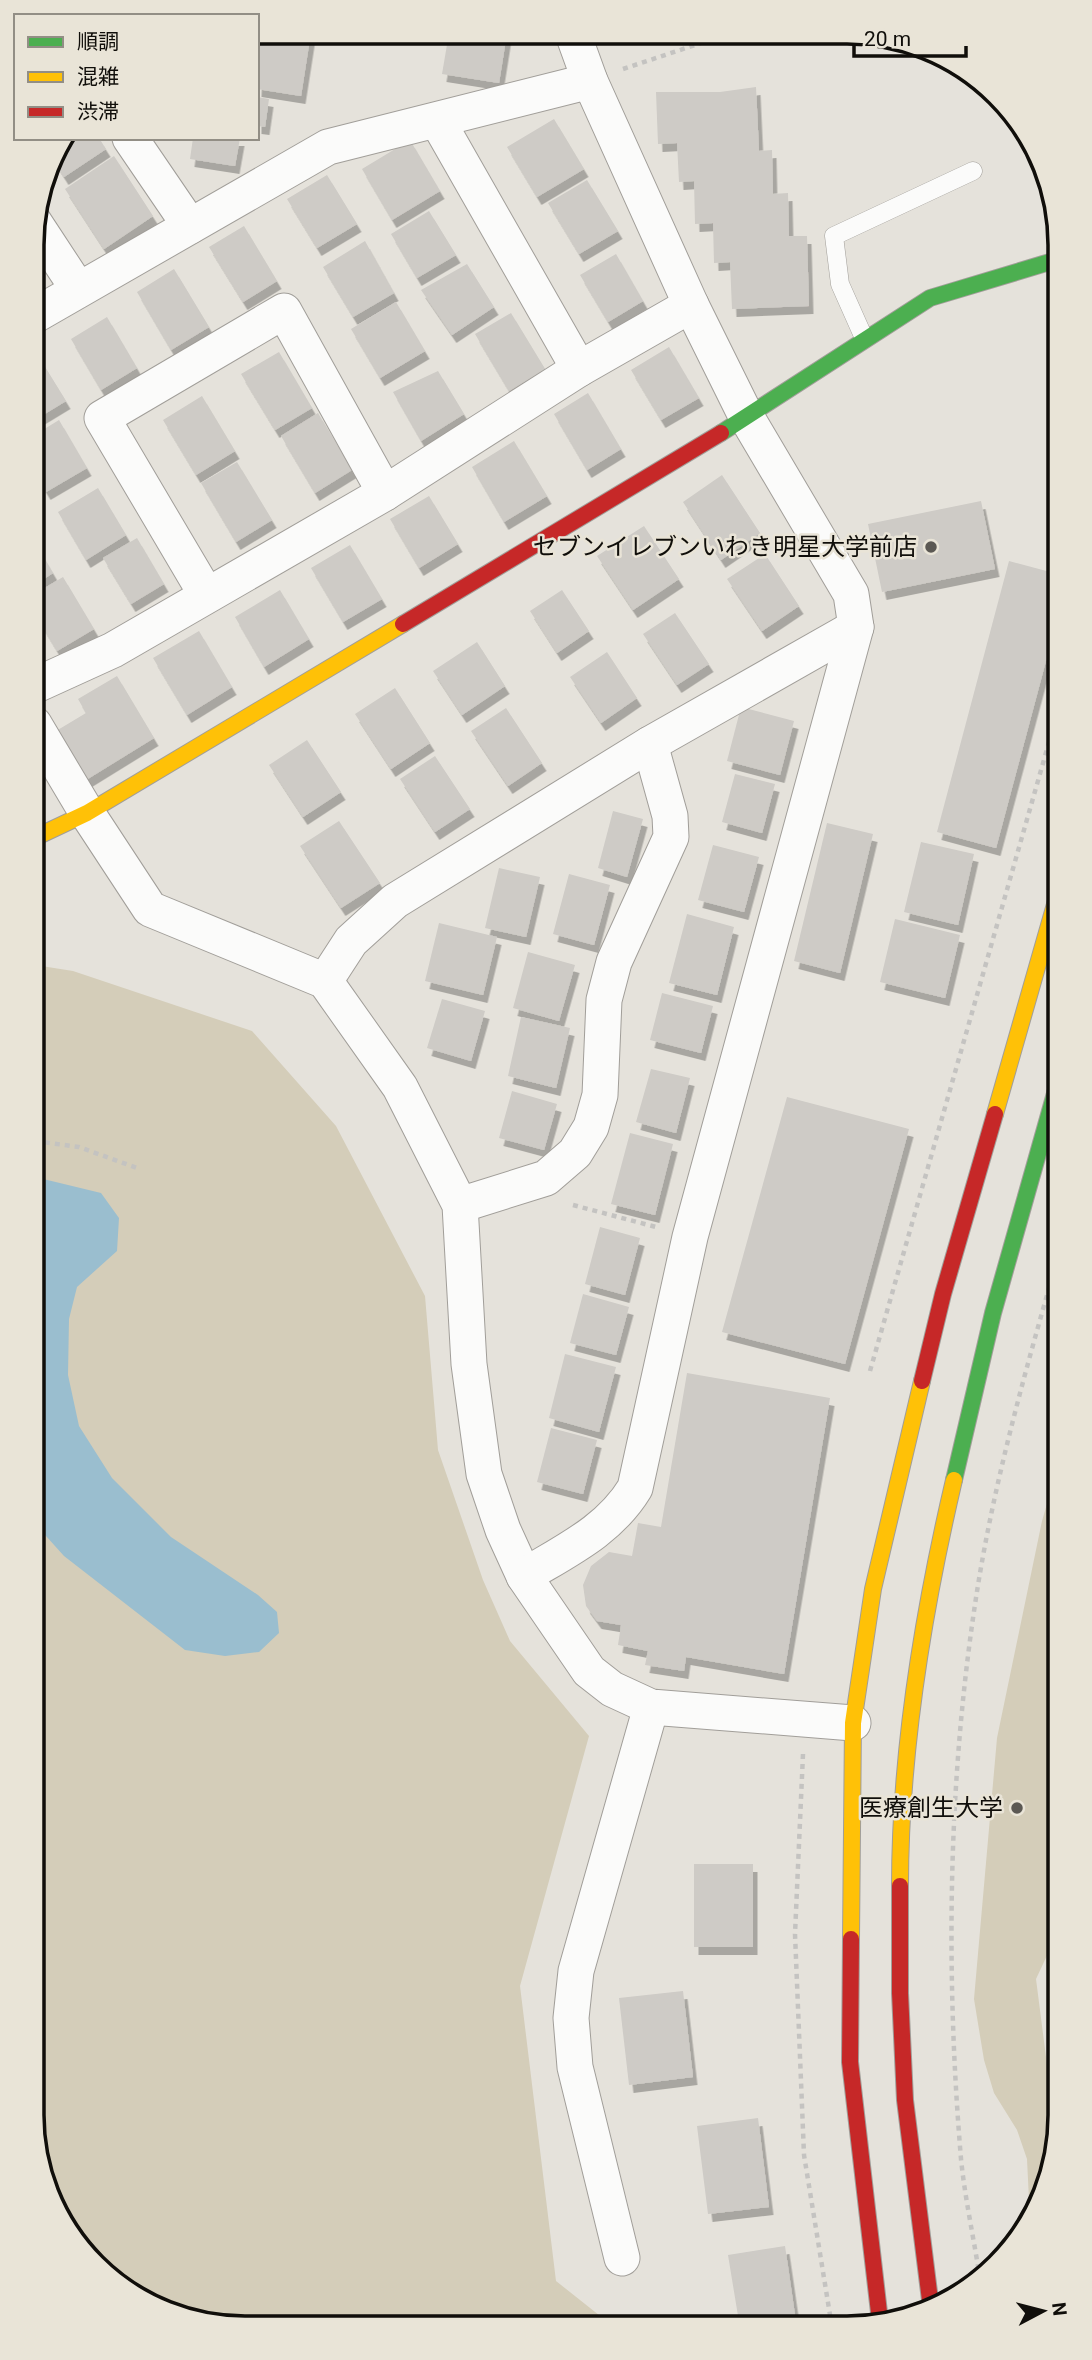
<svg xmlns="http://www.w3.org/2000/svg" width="1092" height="2360" font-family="Roboto,'Noto Sans JP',sans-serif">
  <defs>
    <filter id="shadow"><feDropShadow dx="4.5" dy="8" stdDeviation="0" flood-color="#0004"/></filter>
  </defs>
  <rect width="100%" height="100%" fill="#e5e2db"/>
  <g fill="#d4cdb9">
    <polygon points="35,965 73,971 252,1031 336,1126 425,1296 438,1450 483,1580 510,1641 589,1736 520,1986 556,2281 609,2323 203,2324 104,2275 60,2222 39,2171"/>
    <polygon points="1058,1466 1059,1942 1051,1947 1036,1979 1057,2143 1044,2197 1030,2221 1027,2159 1017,2130 994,2093 984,2060 974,1999 997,1738 1042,1521"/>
  </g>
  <polygon fill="#9abecf" points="35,1177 101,1193 119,1218 117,1251 77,1287 69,1319 68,1375 79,1426 112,1478 171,1537 258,1595 277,1612 279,1633 259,1652 225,1656 185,1650 64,1556 37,1526"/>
  <g fill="#cecbc6" filter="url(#shadow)">
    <polygon points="260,32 311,32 301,96 257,89"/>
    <polygon points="449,33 507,33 499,83 442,74"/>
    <polygon points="756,87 759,151 772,150 773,194 788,193 789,236 807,236 809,306 732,309 730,262 714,263 713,223 695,224 694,181 679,182 677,143 658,144 656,92 720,92"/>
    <polygon points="257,97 269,99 265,127 257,126"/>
    <polygon points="554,119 584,169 537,197 507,147"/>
    <polygon points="63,138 99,138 106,149 64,177 52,158"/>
    <polygon points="193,138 240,138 235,166 190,159"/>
    <polygon points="410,140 440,191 392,220 362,169"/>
    <polygon points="114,156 153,216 104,249 65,189"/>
    <polygon points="327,175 357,224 317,248 287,199"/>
    <polygon points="587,180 618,231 579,254 548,203"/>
    <polygon points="429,211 456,255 417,278 391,234"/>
    <polygon points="244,226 277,281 243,302 209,247"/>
    <polygon points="365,241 394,293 353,317 323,267"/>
    <polygon points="616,254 643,301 608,322 580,275"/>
    <polygon points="467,264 494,307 452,335 421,290"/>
    <polygon points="174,269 209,327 171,350 137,292"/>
    <polygon points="396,302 425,351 380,378 351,329"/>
    <polygon points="511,313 545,369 509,391 475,334"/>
    <polygon points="107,317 137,368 101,390 71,339"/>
    <polygon points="669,347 699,398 661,420 631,370"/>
    <polygon points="279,352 312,408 275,430 241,374"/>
    <polygon points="37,354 66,401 33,421 32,357"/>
    <polygon points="438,371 464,414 421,441 393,392"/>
    <polygon points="588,393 621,449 587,470 554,414"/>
    <polygon points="202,396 235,451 196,475 163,420"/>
    <polygon points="318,413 352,470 315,493 281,436"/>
    <polygon points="59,420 87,468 46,492 33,470 33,436"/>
    <polygon points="514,441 547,496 504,522 472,467"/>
    <polygon points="237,462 272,520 236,542 201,483"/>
    <polygon points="722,475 760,533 721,560 683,502"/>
    <polygon points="98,488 126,535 86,560 58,512"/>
    <polygon points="429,496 458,544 419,568 390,519"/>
    <polygon points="981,501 995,569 882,592 868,524"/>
    <polygon points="644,526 679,579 633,610 597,556"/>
    <polygon points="137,538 164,584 131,604 103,558"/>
    <polygon points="33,539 53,573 33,586"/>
    <polygon points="350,545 382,599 343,622 311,568"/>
    <polygon points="765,554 799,606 762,631 727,579"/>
    <polygon points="1009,561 1054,573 1055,627 996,848 937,832"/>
    <polygon points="63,577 94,629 57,651 33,611 33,595"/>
    <polygon points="280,590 309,639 264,667 235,617"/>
    <polygon points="562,590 589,631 557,653 530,611"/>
    <polygon points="675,613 709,664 677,685 643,634"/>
    <polygon points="199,631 232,687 187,715 153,658"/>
    <polygon points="477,642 505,686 462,715 433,671"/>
    <polygon points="607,652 637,698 601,723 570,677"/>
    <polygon points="117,676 154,738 86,780 56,731 86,713 78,699"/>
    <polygon points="395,688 430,743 391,769 355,714"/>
    <polygon points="741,707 794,721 780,775 727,761"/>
    <polygon points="506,708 542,763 508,786 471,731"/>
    <polygon points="307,740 341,792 303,817 269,765"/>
    <polygon points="435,756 470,809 435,832 400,779"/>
    <polygon points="735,774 775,784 762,833 722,822"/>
    <polygon points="613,811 643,819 627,877 598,868"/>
    <polygon points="339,821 380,883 341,908 300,846"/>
    <polygon points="827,823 873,834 840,973 794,961"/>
    <polygon points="921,842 974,854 958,925 904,912"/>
    <polygon points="713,845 759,857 744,912 698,900"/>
    <polygon points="499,868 540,877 526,937 485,928"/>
    <polygon points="569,874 610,885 594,945 553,934"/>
    <polygon points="687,914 734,927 717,995 669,983"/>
    <polygon points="895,919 960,935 945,998 880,982"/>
    <polygon points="439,923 497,937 483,995 425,981"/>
    <polygon points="528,952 575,965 559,1021 513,1008"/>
    <polygon points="662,993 713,1006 701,1053 650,1040"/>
    <polygon points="442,999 485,1011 471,1061 427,1048"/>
    <polygon points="521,1017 570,1028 556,1088 508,1076"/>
    <polygon points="651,1069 690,1078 676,1133 636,1122"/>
    <polygon points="512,1091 557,1104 544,1150 499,1138"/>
    <polygon points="787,1097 909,1129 845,1364 722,1332"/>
    <polygon points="630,1133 673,1144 655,1215 611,1204"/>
    <polygon points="600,1227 640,1238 625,1295 585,1284"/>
    <polygon points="583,1294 629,1307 616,1355 570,1343"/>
    <polygon points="565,1354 616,1367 599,1432 549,1418"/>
    <polygon points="687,1373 830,1398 784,1674 686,1657 684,1671 645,1665 648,1651 618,1645 621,1625 597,1621 586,1606 583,1585 591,1566 609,1552 632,1556 638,1523 661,1527"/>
    <polygon points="551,1428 597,1440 583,1494 537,1482"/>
    <rect x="694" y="1864" width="59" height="83"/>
    <polygon points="683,1991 693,2077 629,2085 619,1998"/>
    <polygon points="758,2118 769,2207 708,2214 697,2126"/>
    <polygon points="785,2246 796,2322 739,2322 728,2255"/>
  </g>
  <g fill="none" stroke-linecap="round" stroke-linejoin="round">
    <g stroke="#a19e99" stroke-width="19">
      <polyline id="lane" points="864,338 840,284 834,236 973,171"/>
    </g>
    <g stroke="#a19e99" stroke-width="37">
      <g id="street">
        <polyline points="437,120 579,369"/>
        <polyline points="130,138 190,226"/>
        <polyline points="34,222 78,289"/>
        <polyline points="32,317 328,147 590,81"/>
        <polyline points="206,594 102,418 284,311 385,493"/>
        <polyline points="34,686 113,650 385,493 579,369 691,305"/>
        <polyline points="34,724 87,813 150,909 325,981 400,1087 460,1205 469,1364 484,1474 503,1530 524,1576 589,1671 612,1689 651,1707 853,1723"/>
        <polyline points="325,981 351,941 395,901 650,744 856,627"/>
        <polyline points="460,1205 546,1178 575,1153 591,1127 600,1095 604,1000 614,962 671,837 670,816 650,744"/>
        <path d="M524,1576C565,1551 609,1531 635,1488L690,1237L856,627L851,594L747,418L691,305L590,81L573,34"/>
        <polyline points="622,2258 575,2067 571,2018 576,1971 651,1707"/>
      </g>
    </g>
    <g stroke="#a19e99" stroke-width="18">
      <g id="fast">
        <polyline points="721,433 930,298 1053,261"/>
        <polyline points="954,1480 993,1313 1056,1090"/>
      </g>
    </g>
    <g stroke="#a19e99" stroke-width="18">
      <g id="slow">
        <polyline points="34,838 87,813 403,624"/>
        <polyline points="995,1114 1056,901"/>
        <path d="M900,1886C900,1750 923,1612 954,1480"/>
        <polyline points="851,1939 853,1723 873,1589 922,1381"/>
      </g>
    </g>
    <g stroke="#a19e99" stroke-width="18">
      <g id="jam">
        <polyline points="403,624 721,433"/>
        <polyline points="922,1381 943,1294 995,1114"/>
        <polyline points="900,1886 900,1993 905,2100 931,2308"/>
        <polyline points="851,1939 850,2062 880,2321"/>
      </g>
    </g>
    <g stroke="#c4c3c1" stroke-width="4.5" stroke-dasharray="5 5" stroke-linecap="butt">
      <polyline points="623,69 725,35"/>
      <polyline points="35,1141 79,1147 137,1168"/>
      <polyline points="573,1205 656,1227"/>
      <polyline points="870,1371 1055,721"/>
      <polyline points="803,1754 795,1934 804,2155 831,2321"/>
      <path d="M980,2279C974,2239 965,2199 961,2159C945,1968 948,1768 979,1579C997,1471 1027,1365 1057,1260"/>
    </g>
    <use href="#lane" stroke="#fbfbfa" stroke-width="18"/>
    <use href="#street" stroke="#fbfbfa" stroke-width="35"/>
    <use href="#fast" stroke="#4caf50" stroke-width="16"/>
    <use href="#slow" stroke="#ffc107" stroke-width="16"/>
    <use href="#jam" stroke="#c62828" stroke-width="16"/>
  </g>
  <g fill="#5b5853" stroke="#e9e4d7" stroke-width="2.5">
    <circle cx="931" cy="547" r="7"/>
    <circle cx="1017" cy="1808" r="7"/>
  </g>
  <g text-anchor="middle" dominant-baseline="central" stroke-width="5" stroke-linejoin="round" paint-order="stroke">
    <g font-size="24" fill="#100e0a" stroke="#e9e4d7" text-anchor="end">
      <text x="917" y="547">セブンイレブンいわき明星大学前店</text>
      <text x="1003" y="1808">医療創生大学</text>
    </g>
  </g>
  <path d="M0 0H1092V2360H0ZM245 44H847A201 201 0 0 1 1048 245V2115A201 201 0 0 1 847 2316H245A201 201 0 0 1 44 2115V245A201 201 0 0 1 245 44Z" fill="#e9e4d7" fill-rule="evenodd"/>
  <path fill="none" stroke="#100e0a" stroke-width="3.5" d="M245 44H847A201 201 0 0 1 1048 245V2115A201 201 0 0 1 847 2316H245A201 201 0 0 1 44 2115V245A201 201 0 0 1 245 44Z"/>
  <rect x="14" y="14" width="245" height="126" fill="#e9e4d7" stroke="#928e85" stroke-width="2"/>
  <rect x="28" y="37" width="35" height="10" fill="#4caf50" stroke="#928e85" stroke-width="2"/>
  <text x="77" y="49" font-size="21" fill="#100e0a">順調</text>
  <rect x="28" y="72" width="35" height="10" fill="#ffc107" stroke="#928e85" stroke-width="2"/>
  <text x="77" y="84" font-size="21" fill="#100e0a">混雑</text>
  <rect x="28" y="107" width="35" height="10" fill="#c62828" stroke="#928e85" stroke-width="2"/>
  <text x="77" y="119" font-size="21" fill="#100e0a">渋滞</text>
  <g transform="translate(1043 2311) rotate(83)" stroke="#e9e4d7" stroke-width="5" paint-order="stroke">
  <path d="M0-5L12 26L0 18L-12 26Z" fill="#100e0a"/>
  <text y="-10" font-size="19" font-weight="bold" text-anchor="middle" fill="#100e0a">N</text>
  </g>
  <path d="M854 46v10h112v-10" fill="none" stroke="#100e0a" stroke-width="3.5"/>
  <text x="864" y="46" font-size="21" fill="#100e0a" stroke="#e9e4d7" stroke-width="5" paint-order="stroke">20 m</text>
</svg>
